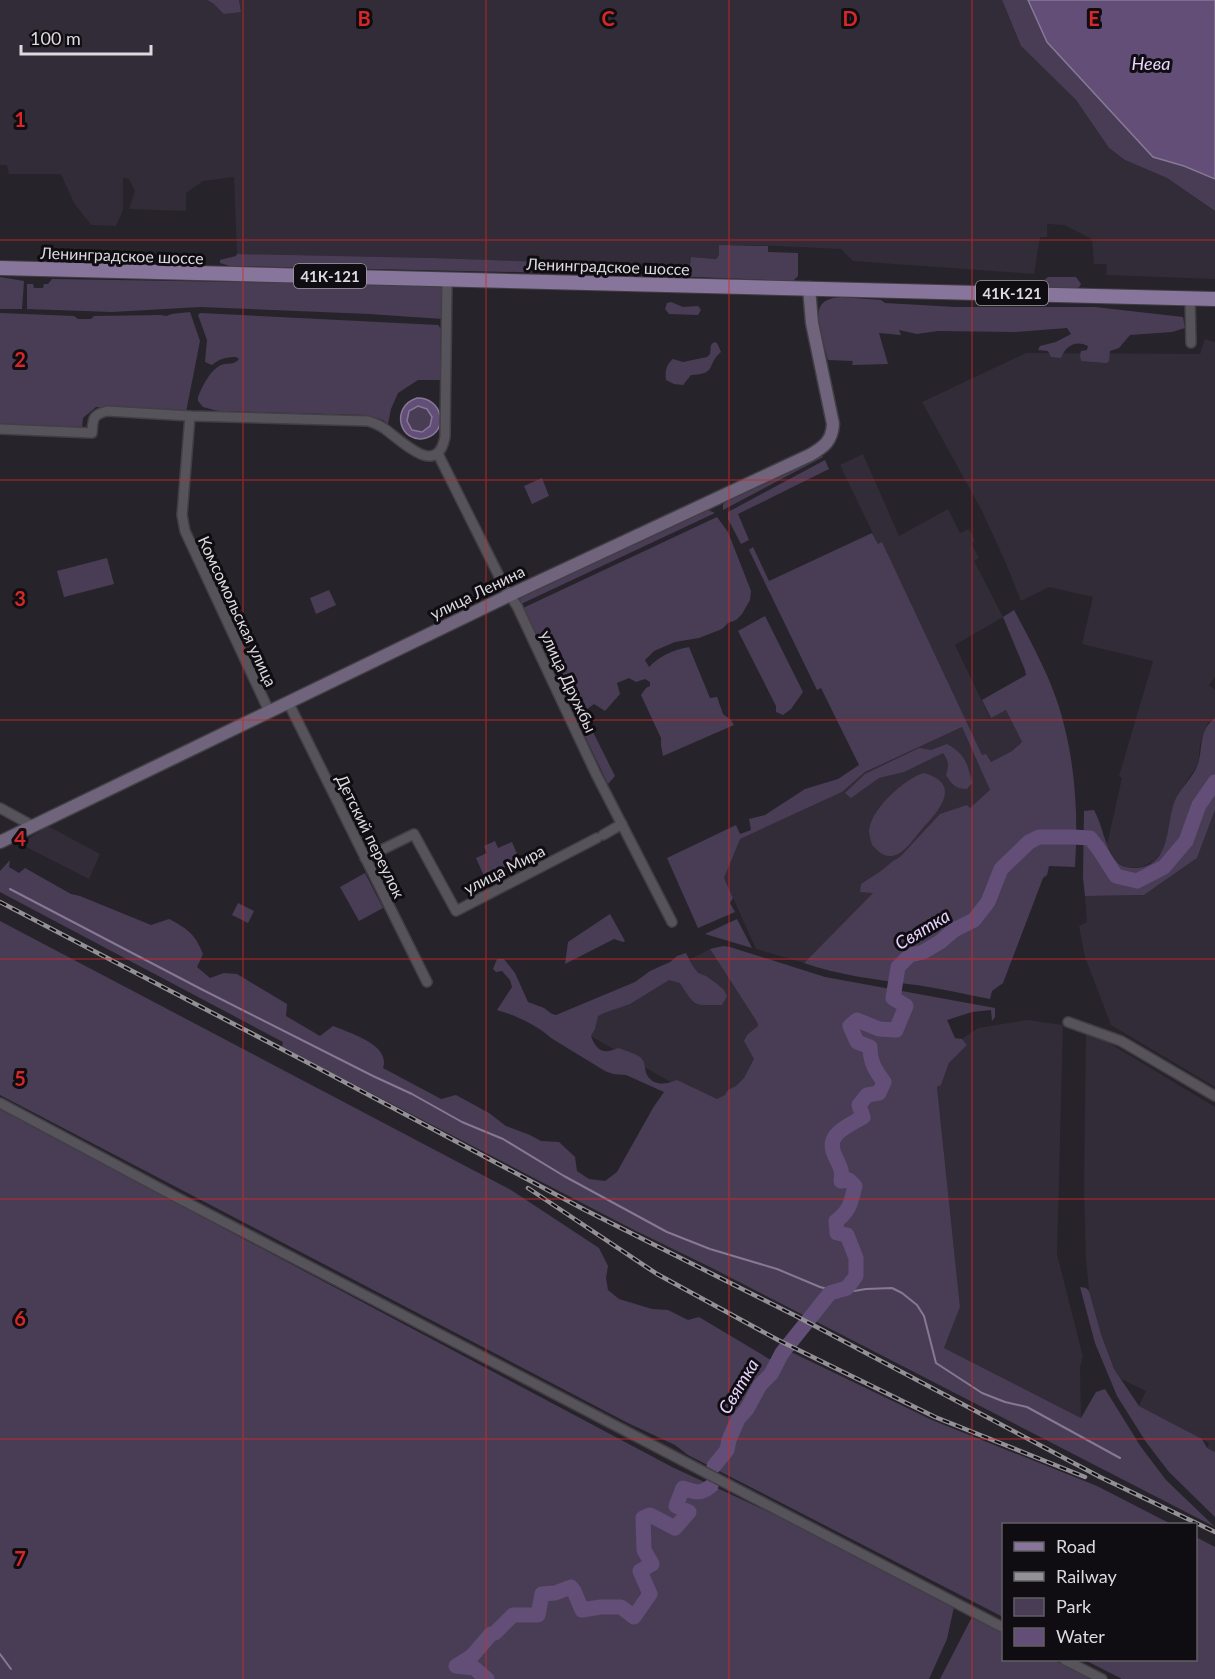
<svg xmlns="http://www.w3.org/2000/svg" width="1215" height="1679" font-family="Lato,sans-serif">
  <rect width="100%" height="100%" fill="#27232a"/>
  <g fill="#312c37">
    <polygon points="0,0 207,0 214,4 241,12 239,0 1002,0 1021,46 1076,100 1109,148 1125,160 1167,178 1215,211 1215,279 1106,275 1107,264 1094,264 1092,239 1064,225 1047,224 1047,237 1040,237 1034,274 866,262 853,261 841,249 754,245 720,245 719,255 716,259 691,257 690,265 687,268 433,258 237,254 234,177 203,181 186,193 186,211 129,209 135,191 129,179 123,178 123,210 116,226 91,225 74,203 61,174 9,174 7,165 0,165"/>
    <polygon points="1205,339 1215,342 1215,677 1209,685 1215,690 1215,718 1208,723 1200,745 1198,765 1186,782 1163,851 1154,861 1141,867 1127,868 1116,862 1107,845 1122,778 1119,776 1153,661 1082,644 1093,597 1049,587 1021,601 1005,561 982,511 922,402 1026,353 1200,354"/>
    <polygon points="863,454 899,536 948,509 960,533 969,529 975,541 971,543 979,558 974,561 1003,617 955,645 990,718 1006,710 1022,742 1012,751 991,762 982,756 882,543 878,544 840,465"/>
    <polygon points="962,727 991,790 878,888 804,963 756,949 724,878 739,839 842,792 865,772"/>
    <polygon points="1215,810 1215,1087 1111,1025 1085,957 1079,926 1087,922 1085,896 1144,895 1197,858"/>
    <polygon points="48,826 100,854 89,879 24,846 28,839"/>
    <polygon points="710,949 757,1022 764,1055 735,1119 568,1023"/>
    <polygon points="1027,1020 1063,1025 1057,1254 1083,1357 1080,1367 1081,1418 944,1348 960,1307 937,1087 941,1085 949,1063 967,1045 962,1039 978,1028"/>
    <polygon points="1086,1034 1094,1034 1215,1107 1215,1452 1207,1448 1209,1443 1139,1406 1146,1391 1121,1379 1114,1369 1101,1334 1089,1291 1086,1259 1084,1190"/>
  </g>
  <g fill="#493d56">
    <polygon points="207,0 239,0 241,12 224,14 214,4"/>
    <polygon points="1002,0 1028,0 1047,42 1153,157 1184,166 1215,179 1215,211 1167,178 1125,160 1109,148 1076,100 1021,46"/>
    <polygon points="719,245 768,246 768,252 798,253 798,276 793,281 671,276 671,267 687,268 690,265 691,257 716,259 719,255"/>
    <polygon points="237,254 433,258 657,266 657,275 230,266 220,263 220,260 236,256"/>
    <polygon points="0,277 24,281 22,309 0,309"/>
    <polygon points="1048,277 1076,277 1081,284 1079,287 1075,289 1046,288 1041,286 1042,282"/>
    <polygon points="52,279 443,285 443,319 369,314 200,307 112,312 27,309 27,284 33,284 34,288 43,288 44,284 48,284"/>
    <path d="M841,297L881,300L885,303L956,307H1095L1183,317L1185,328L1172,332L1130,335L1119,348L1110,351L1109,361L1107,363L1081,361L1080,355L1081,351L1087,350L1088,346C1076,340 1066,345 1061,358L1051,357L1048,351L1038,350L1040,346L1056,342L1071,334L1067,328L1015,332L938,331L917,334L899,330L901,335L879,333L888,364L852,365L853,361L828,360C825,347 815,319 820,307C824,299 833,298 841,297Z"/>
    <polygon points="671,302 683,307 698,306 701,310 698,315 669,314 665,309 667,303"/>
    <polygon points="190,312 200,341 186,412 96,407 83,418 82,428 3,427 0,423 0,313 74,316 78,319 91,319 94,316 161,315 166,316 172,314"/>
    <path d="M200,313L438,325L441,329L440,380H418L398,393L391,409L388,424L383,420L366,415L218,411L203,407L198,401V397C202,387 210,370 221,365C228,362 233,366 239,359L236,357C226,357 219,359 212,365L205,362L207,340L198,315Z"/>
    <path d="M714,342L717,343L721,352C706,364 718,374 691,375L683,385L674,384L666,380C665,371 666,365 673,359L683,362L707,357L710,354L711,345Z"/>
    <circle cx="419" cy="419" r="13"/>
    <polygon points="821,454 823,457 723,510 723,505 726,501"/>
    <polygon points="825,460 829,469 738,514 749,540 741,544 728,519 728,512"/>
    <polygon points="542,478 549,496 532,504 524,486"/>
    <polygon points="706,509 715,513 521,604 520,599 522,595"/>
    <path d="M717,517L728,532L751,591L750,600L742,614L736,620L728,623L722,629L699,638L675,642L654,651L645,660L649,667C661,655 673,650 689,647L710,698L717,697L723,714L731,720L734,725L663,756L661,745V738L641,695L646,688L650,686V682L645,679L636,682L629,678L617,683L620,694L605,711L594,704L583,712L615,776L608,784L523,608Z"/>
    <path d="M872,533L878,544L882,542L982,755L986,754L991,762L1012,751L1022,742L1006,710L991,718L982,700L1026,675L1025,670L1003,617L1014,610C1034,648 1056,687 1065,729C1076,774 1078,821 1075,867L1049,866L1047,875L1043,878L1003,983L992,991L990,999C963,994 935,987 908,984C872,979 839,975 804,963L873,893L860,892L861,884L881,871L893,861L900,857L940,814L967,805L970,808L990,790L962,727L865,772L842,792L740,839L724,878L733,898L730,903L735,912L698,928L667,858L736,825L740,834L751,830L749,819L765,815L805,789L838,779L859,765L821,688L817,690L749,550L753,547L769,581Z"/>
    <polygon points="107,558 114,584 64,597 57,571"/>
    <polygon points="329,590 336,605 316,614 310,598"/>
    <polygon points="765,616 803,692 791,709 783,715 776,712 776,706 738,631"/>
    <path d="M1215,718V810L1197,858L1144,895L1085,896L1083,878L1084,811L1094,810C1103,826 1104,845 1115,860C1120,867 1128,868 1136,868C1171,866 1166,826 1174,803C1179,789 1194,777 1198,764C1203,747 1199,730 1215,718Z"/>
    <path d="M947,744C965,754 968,764 972,783L967,789C956,789 952,785 946,775C949,766 949,761 943,753L904,772L879,778L851,798L845,793L865,774L919,748L931,750Z"/>
    <path d="M924,773C963,784 939,811 922,829C914,838 904,855 891,856C883,857 877,850 872,845C871,841 869,835 869,831C870,810 905,778 924,773Z"/>
    <polygon points="495,841 498,848 512,842 520,861 484,876 476,858 487,853 484,846"/>
    <path d="M10,860L9,867L19,873L25,868L71,894L80,896L151,925L169,919C188,929 195,934 203,954L197,967L210,978L224,973L237,974L287,1004L286,1016L320,1036L333,1026C350,1033 391,1045 383,1068L441,1099L456,1095L489,1113L506,1126L530,1135L541,1141L559,1142L575,1157L577,1171L589,1179L605,1181L617,1172L653,1108L664,1092L626,1075L613,1074L605,1071L551,1038C537,1025 515,1015 497,1010L512,987L510,980L502,971L496,972L493,969L497,959H504L515,973L528,1002L544,1008L552,1014L556,1015L635,982L650,971L670,962L677,956L686,953L692,965L698,973L706,976L716,983L724,990L727,996L722,1005C693,1005 696,1008 680,983L669,980L630,1004L604,1013L598,1016L595,1029L591,1036C596,1050 603,1055 618,1048C624,1050 634,1053 640,1057C646,1061 644,1069 647,1075C654,1087 667,1084 677,1080L717,1099L725,1095L728,1090L736,1086L744,1078L754,1059L744,1041L747,1035L758,1026L757,1022L710,949L723,946L730,947L825,977L995,1008V1017L992,1021L991,1010L972,1012L947,1020L955,1038L962,1039L967,1045L949,1063L941,1085L937,1087L960,1307L944,1348L1081,1418L1096,1392L1105,1389L1141,1447L1166,1480L1215,1527L710,1267L634,1230L282,1047L283,1042L0,892V871Z"/>
    <polygon points="365,873 383,908 359,921 340,887"/>
    <polygon points="238,903 254,911 248,923 232,915"/>
    <polygon points="610,914 625,941 623,942 614,939 565,964 568,942"/>
    <polygon points="737,919 752,948 705,934"/>
    <polygon points="0,921 511,1190 599,1248 608,1266 606,1278 608,1290 619,1299 652,1309 668,1310 688,1320 699,1317 781,1366 791,1352 932,1420 1097,1486 1171,1524 1004,1524 1003,1617 688,1455 675,1445 628,1423 0,1095"/>
    <polygon points="0,1109 672,1467 885,1566 954,1607 947,1639 929,1679 0,1679"/>
    <polygon points="1080,1287 1086,1288 1089,1291 1101,1334 1114,1369 1139,1406 1202,1439 1207,1448 1215,1452 1215,1517 1169,1472 1146,1442 1117,1396 1095,1343"/>
    <polygon points="1196,1537 1215,1547 1215,1679 1122,1679 1085,1660 1196,1660"/>
    <polygon points="972,1617 1003,1633 1004,1660 1054,1660 1091,1679 940,1679"/>
  </g>
  <g fill="#624e77" stroke="#877896" stroke-width="1.5" fill-rule="evenodd">
    <polygon points="1028,0 1215,0 1215,179 1184,166 1153,157 1047,42"/>
    <path d="M417,398C442,397 450,431 426,438C400,445 389,407 417,398ZM418,406L427,409L432,417L430,426L422,432L412,430L407,421L409,411Z"/>
  </g>
  <g fill="none" stroke-linecap="round" stroke-linejoin="round">
    <g stroke="#877896" stroke-width="2">
      <polyline points="10,889 201,989 373,1076 412,1094 462,1122 503,1139 564,1176 667,1232 710,1249 777,1269 820,1287 842,1293 866,1289 892,1288 902,1293 917,1305 924,1316 936,1363 982,1393 1005,1402 1027,1407 1120,1458"/>
      <polyline points="0,1654 11,1669"/>
    </g>
    <g stroke="#624e77" stroke-width="15">
      <path d="M714,1466L727,1450L729,1440L738,1419L747,1409L760,1385L771,1374L782,1353L830,1293L847,1288L856,1276V1258L847,1235L837,1233L836,1221C850,1211 851,1202 855,1186L849,1180L841,1181C843,1171 840,1167 836,1158C823,1135 846,1127 863,1117L859,1105L867,1095L879,1093L884,1082C875,1070 870,1062 870,1047L857,1042L850,1026L857,1020L879,1029L896,1030L906,1006L893,998L898,967L910,955L923,952L940,942L954,930L974,920L988,902L1001,869L1029,842L1039,837H1073L1090,838L1098,848L1116,876L1137,881L1164,867L1186,841L1199,805L1215,782"/>
      <path d="M487,1679L474,1668L456,1666L472,1656L491,1634L495,1633L513,1615H538L542,1594L555,1593L571,1587L574,1591L582,1610L601,1607H621L634,1617L650,1594L640,1571L652,1564L644,1550L643,1518L650,1515L675,1528L689,1512L676,1506L683,1488C695,1492 700,1495 711,1486"/>
    </g>
    <g stroke="#413e44" stroke-width="12">
      <g id="street">
        <polyline points="1190,298 1191,343"/>
        <polyline points="190,416 182,515 185,531 269,711"/>
        <path d="M0,429L92,433C93,419 92,415 107,411L190,416L368,421C374,423 380,425 385,429C403,442 437,478 445,437L447,278"/>
        <polyline points="438,454 504,586 517,606 596,774 672,922"/>
        <polyline points="288,702 427,982"/>
        <polyline points="0,808 33,826"/>
        <polyline points="603,835 622,824"/>
        <polyline points="365,858 414,834 456,911 597,838"/>
        <polyline points="1068,1022 1121,1041 1215,1096"/>
        <polyline points="0,1103 178,1198 1004,1628"/>
        <polyline points="1065,1660 1102,1679"/>
      </g>
    </g>
    <g stroke="#413e44" stroke-width="15">
      <path id="secondary" d="M0,842L510,595L810,455C824,447 832,441 833,424L812,323L809,288"/>
    </g>
    <g stroke="#413e44" stroke-width="16">
      <polyline id="primary" points="0,268 1215,299"/>
    </g>
    <use href="#street" stroke="#57535b" stroke-width="9"/>
    <use href="#secondary" stroke="#6f647b" stroke-width="12"/>
    <use href="#primary" stroke="#88759b" stroke-width="14"/>
    <g stroke="#939196" stroke-width="4.5">
      <g id="rail">
        <polyline points="0,902 318,1068 585,1210 796,1316 1100,1477 1215,1532"/>
        <polyline points="528,1188 657,1274 778,1340 935,1417 1085,1477"/>
      </g>
    </g>
    <use href="#rail" stroke="#0f0d11" stroke-width="2" stroke-dasharray="7" stroke-linecap="butt"/>
  </g>
  <path fill="none" stroke="#d62828" stroke-width="1.5" stroke-opacity="0.55" d="M243,0V1679M486,0V1679M729,0V1679M972,0V1679M0,240H1215M0,480H1215M0,720H1215M0,959H1215M0,1199H1215M0,1439H1215"/>
  <g text-anchor="middle" dominant-baseline="central" stroke-width="6" stroke-linejoin="round" paint-order="stroke">
    <g fill="#0f0d11" stroke="#9e9ca1" stroke-width="1.5">
      <rect x="294" y="264" width="72" height="24" rx="4.5"/>
      <rect x="976" y="281" width="72" height="24" rx="4.5"/>
    </g>
    <g font-size="15" font-weight="bold" fill="#dcdadf">
      <text x="330" y="276">41К-121</text>
      <text x="1012" y="293">41К-121</text>
    </g>
    <g font-size="16" fill="#dcdadf" stroke="#0f0d11">
      <text transform="translate(122 255) rotate(2)">Ленинградское шоссе</text>
      <text transform="translate(608 266) rotate(2)">Ленинградское шоссе</text>
      <text transform="translate(477 592) rotate(-26)">улица Ленина</text>
      <text transform="translate(238 611) rotate(65)">Комсомольская улица</text>
      <text transform="translate(569 681) rotate(65)">улица Дружбы</text>
      <text transform="translate(371 836) rotate(64)">Детский переулок</text>
      <text transform="translate(504 869) rotate(-27)">улица Мира</text>
    </g>
    <g font-size="18" font-style="italic" fill="#e8d4fe" stroke="#0f0d11">
      <text x="1151" y="63">Нева</text>
      <text transform="translate(922 929) rotate(-31)">Святка</text>
      <text transform="translate(738 1386) rotate(-59)">Святка</text>
    </g>
  </g>
  <g font-size="20" text-anchor="middle" font-weight="bold" fill="#d62828" stroke="#0f0d11" stroke-width="6" stroke-linejoin="round" paint-order="stroke">
    <text x="364" y="26">B</text>
    <text x="608" y="26">C</text>
    <text x="850" y="26">D</text>
    <text x="1094" y="26">E</text>
    <text x="20" y="127">1</text>
    <text x="20" y="367">2</text>
    <text x="20" y="606">3</text>
    <text x="20" y="846">4</text>
    <text x="20" y="1086">5</text>
    <text x="20" y="1326">6</text>
    <text x="20" y="1566">7</text>
  </g>
  <rect x="1002" y="1523" width="195" height="138" fill="#0f0d11" stroke="#615f63" stroke-width="1.5"/>
  <rect x="1014" y="1542" width="30" height="9" fill="#88759b" stroke="#615f63" stroke-width="1.5"/>
  <text x="1056" y="1553" font-size="18" fill="#dcdadf">Road</text>
  <rect x="1014" y="1572" width="30" height="9" fill="#939196" stroke="#615f63" stroke-width="1.5"/>
  <text x="1056" y="1583" font-size="18" fill="#dcdadf">Railway</text>
  <rect x="1014" y="1598" width="30" height="18" fill="#493d56" stroke="#615f63" stroke-width="1.5"/>
  <text x="1056" y="1613" font-size="18" fill="#dcdadf">Park</text>
  <rect x="1014" y="1628" width="30" height="18" fill="#624e77" stroke="#615f63" stroke-width="1.5"/>
  <text x="1056" y="1643" font-size="18" fill="#dcdadf">Water</text>
  <path d="M21 45v9h130v-9" fill="none" stroke="#dcdadf" stroke-width="3"/>
  <text x="30" y="45" font-size="18" fill="#dcdadf" stroke="#0f0d11" stroke-width="4.5" paint-order="stroke">100 m</text>
</svg>
